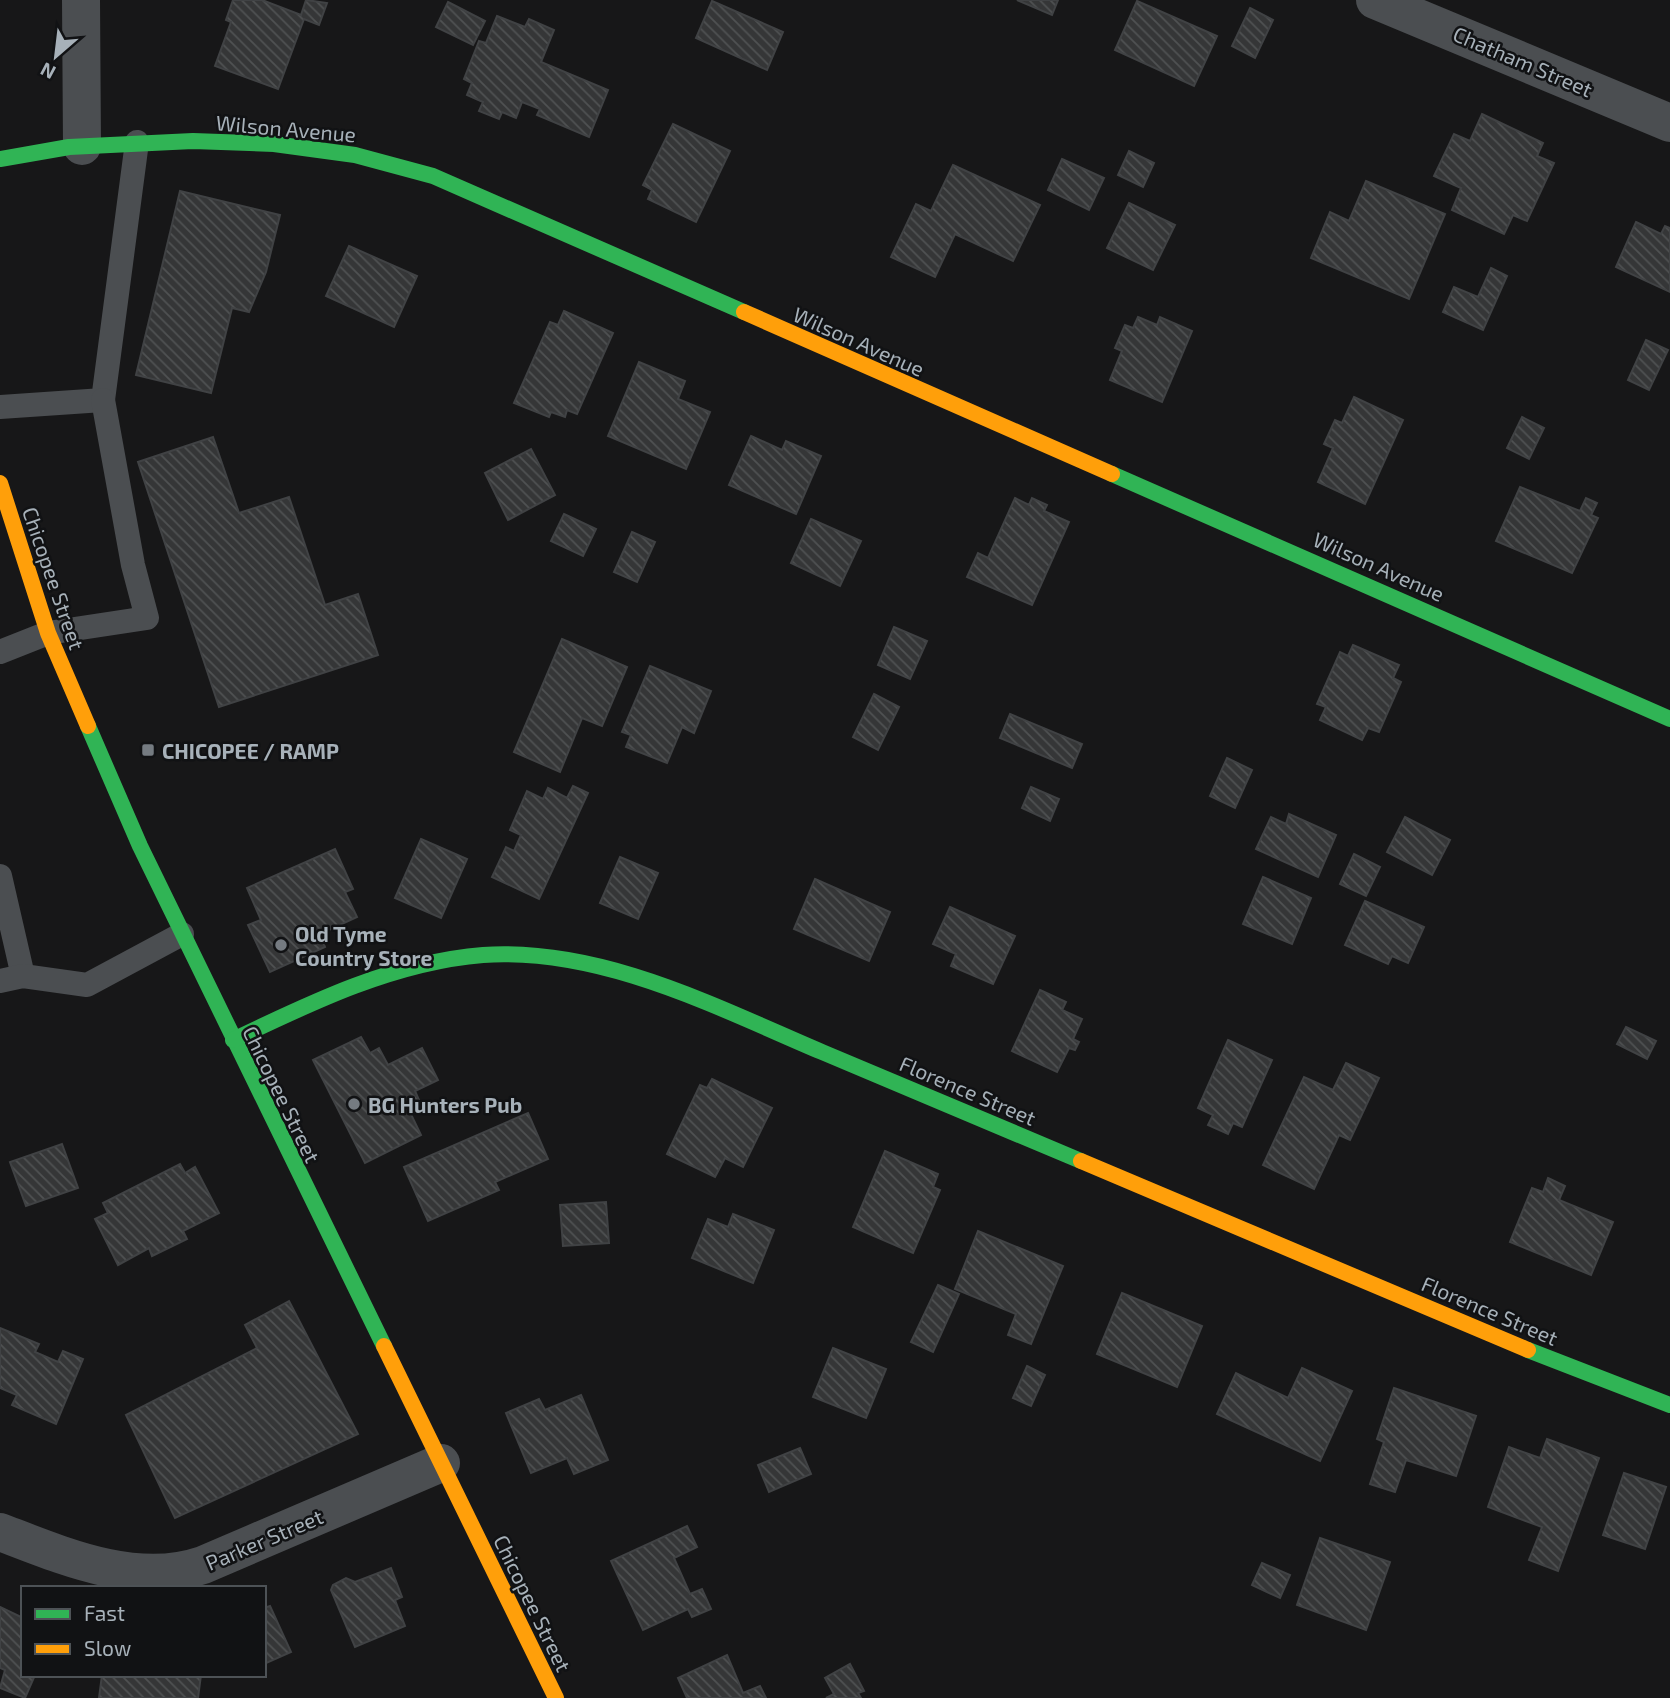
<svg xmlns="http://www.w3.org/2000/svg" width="1670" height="1698" font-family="'Exo 2',sans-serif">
  <defs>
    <pattern id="building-back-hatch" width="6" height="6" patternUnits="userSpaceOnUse" patternTransform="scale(1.75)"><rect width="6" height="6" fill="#353637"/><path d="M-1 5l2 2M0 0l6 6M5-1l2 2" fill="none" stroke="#4f5152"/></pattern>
  </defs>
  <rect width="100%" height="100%" fill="#171718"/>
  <g fill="url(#building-back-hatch)" stroke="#404244" stroke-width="2">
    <polygon points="233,0 262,0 301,15 306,0 327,3 319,25 304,19 278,89 215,66 231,22 226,20"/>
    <polygon points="1017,0 1058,0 1052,15"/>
    <polygon points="712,1 783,32 767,70 696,38"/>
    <polygon points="1137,1 1217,36 1194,86 1115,50"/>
    <polygon points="448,2 485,21 473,45 436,27"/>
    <polygon points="1250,8 1273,20 1255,58 1232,46"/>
    <polygon points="497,16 525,27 529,19 554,30 541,62 608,90 589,137 537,115 540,109 522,102 516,118 502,112 499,119 479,111 483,102 467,95 472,83 464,79 479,41 486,43"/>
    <polygon points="1482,114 1543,143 1537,156 1554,163 1527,221 1513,215 1504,234 1452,210 1461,188 1434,176 1454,134 1470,141"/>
    <polygon points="673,124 730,151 696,222 648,199 652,190 643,185"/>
    <polygon points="1129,151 1154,163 1143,187 1118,175"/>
    <polygon points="1062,159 1104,178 1089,210 1048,190"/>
    <polygon points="953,165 1040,205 1013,261 955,234 935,277 891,257 916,204 931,211"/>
    <polygon points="1366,181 1445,214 1409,299 1311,258 1330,212 1349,221"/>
    <polygon points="180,191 280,215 266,272 249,312 232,308 211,393 136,375"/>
    <polygon points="1129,203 1175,225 1153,270 1107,248"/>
    <polygon points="1636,222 1661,234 1665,226 1670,228 1670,292 1616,267"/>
    <polygon points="349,246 417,276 394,327 326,296"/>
    <polygon points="1491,268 1507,276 1483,330 1443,312 1454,287 1478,297"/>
    <polygon points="564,311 613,333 577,414 567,410 565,417 551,412 549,417 514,403 550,322 558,325"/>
    <polygon points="1138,317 1157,325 1160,317 1192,331 1162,402 1110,380 1122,351 1115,348 1125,325 1133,328"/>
    <polygon points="1646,340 1668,350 1649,390 1628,380"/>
    <polygon points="639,362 685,381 678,399 710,412 686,469 608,436"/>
    <polygon points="1354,397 1403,420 1365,504 1318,482 1333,448 1324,444 1335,420 1342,423"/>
    <polygon points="1522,417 1544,428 1529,459 1507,448"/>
    <polygon points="751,436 782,450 786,441 821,456 796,514 729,485"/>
    <polygon points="213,437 239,513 289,497 325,605 358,594 378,655 219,707 138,462"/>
    <polygon points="531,449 555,495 508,520 485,473"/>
    <polygon points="1520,487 1580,511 1586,498 1597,503 1591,515 1598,518 1572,573 1496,541"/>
    <polygon points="1015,498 1029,505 1032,498 1047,505 1044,511 1069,522 1032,605 967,577 978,553 988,558"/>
    <polygon points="564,514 596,529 583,556 551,541"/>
    <polygon points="811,519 861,541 840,586 791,563"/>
    <polygon points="632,532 655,542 637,582 614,572"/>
    <polygon points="894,627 927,641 910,679 878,665"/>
    <polygon points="562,639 627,667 602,726 582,718 560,772 514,752"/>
    <polygon points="1353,645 1399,665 1393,678 1401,682 1379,732 1368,728 1362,740 1320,720 1326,707 1317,704 1340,652 1348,656"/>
    <polygon points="650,666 711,691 694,733 682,727 667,763 626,747 631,735 622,732"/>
    <polygon points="874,694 899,707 878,750 853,737"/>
    <polygon points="1010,714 1082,744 1072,768 1000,738"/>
    <polygon points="1227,758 1252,770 1235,808 1210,796"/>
    <polygon points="573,786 588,793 539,899 492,877 506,847 514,851 521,835 510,830 527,791 543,799 548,788 567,798"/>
    <polygon points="1031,787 1059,799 1050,821 1022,808"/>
    <polygon points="1289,814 1336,835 1318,877 1256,849 1271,817 1286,824"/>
    <polygon points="1405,817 1450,840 1432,875 1387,852"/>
    <polygon points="421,839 467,859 441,918 395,898"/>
    <polygon points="335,849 353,889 345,892 357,917 320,934 325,947 270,972 248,925 261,920 247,888"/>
    <polygon points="1354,854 1380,867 1366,896 1340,884"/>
    <polygon points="620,857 658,873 638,919 600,903"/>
    <polygon points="1263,877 1311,898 1292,944 1243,924"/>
    <polygon points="815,879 890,912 869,961 794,929"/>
    <polygon points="1365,901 1424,927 1408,963 1392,956 1388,964 1345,945"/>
    <polygon points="950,907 1015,936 993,984 951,966 956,954 933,944"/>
    <polygon points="1040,990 1066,1002 1062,1010 1082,1019 1073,1039 1079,1042 1075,1050 1069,1048 1057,1072 1012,1051"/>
    <polygon points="1626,1027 1656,1041 1647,1059 1617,1044"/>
    <polygon points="361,1037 370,1053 379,1048 388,1065 422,1048 438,1080 415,1091 419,1100 407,1106 421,1135 365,1163 313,1060"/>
    <polygon points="1228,1040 1272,1060 1242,1127 1233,1123 1228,1134 1208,1125 1213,1115 1198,1108"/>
    <polygon points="1346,1063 1379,1078 1350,1140 1339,1135 1314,1189 1263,1165 1304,1077 1333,1090"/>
    <polygon points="712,1079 772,1108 743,1167 725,1158 715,1177 667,1154 700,1085 707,1088"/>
    <polygon points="528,1113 548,1159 495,1182 499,1190 428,1221 404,1167"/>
    <polygon points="62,1144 78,1188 26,1206 10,1162"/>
    <polygon points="885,1151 938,1174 933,1187 940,1190 913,1253 853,1227"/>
    <polygon points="180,1164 185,1173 195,1167 219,1213 183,1231 187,1239 152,1256 149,1248 118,1265 95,1219 108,1213 103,1203"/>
    <polygon points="1548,1178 1565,1186 1559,1200 1613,1222 1591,1275 1510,1242 1532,1188 1543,1192"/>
    <polygon points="606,1202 609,1243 563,1246 560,1205"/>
    <polygon points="733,1214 774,1230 753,1283 692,1258 708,1219 728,1227"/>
    <polygon points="978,1231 1063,1266 1031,1344 1008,1335 1016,1314 955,1289"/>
    <polygon points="938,1285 959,1294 933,1352 911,1342"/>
    <polygon points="1122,1293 1202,1326 1177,1387 1097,1354"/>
    <polygon points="289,1301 358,1434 175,1518 126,1415 257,1348 245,1325"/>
    <polygon points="0,1328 39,1344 35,1352 58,1362 63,1351 83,1359 56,1424 12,1405 17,1395 0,1388"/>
    <polygon points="833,1348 886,1369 866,1418 813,1397"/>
    <polygon points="1027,1366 1045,1375 1031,1406 1013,1398"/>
    <polygon points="1302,1368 1352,1391 1320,1461 1217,1414 1236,1373 1288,1398"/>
    <polygon points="1394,1388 1476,1416 1456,1476 1406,1460 1395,1492 1370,1484 1384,1442 1377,1439"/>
    <polygon points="581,1395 608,1460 574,1474 567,1458 531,1473 506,1413 539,1399 545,1410"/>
    <polygon points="1547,1439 1599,1458 1558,1571 1529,1560 1542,1527 1488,1507 1509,1447 1540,1458"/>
    <polygon points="800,1448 811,1474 769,1492 758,1465"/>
    <polygon points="1624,1473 1666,1487 1645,1549 1603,1535"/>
    <polygon points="687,1526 697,1547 674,1558 690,1594 702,1589 711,1609 692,1617 688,1609 643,1630 611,1561"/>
    <polygon points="1320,1538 1390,1562 1366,1630 1297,1605"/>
    <polygon points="1262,1563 1290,1575 1280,1598 1252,1585"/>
    <polygon points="391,1568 402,1597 395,1600 405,1626 355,1647 331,1590 333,1585 346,1578 355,1582"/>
    <polygon points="270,1606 291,1652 264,1664 264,1608"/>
    <polygon points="0,1607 23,1618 23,1675 35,1675 25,1698 0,1688 5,1670 0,1668"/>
    <polygon points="727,1655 743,1693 760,1686 766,1698 687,1698 678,1678"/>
    <polygon points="850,1664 864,1691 858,1693 861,1698 826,1698 834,1694 825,1678"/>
    <polygon points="102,1675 201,1675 198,1698 99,1698"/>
  </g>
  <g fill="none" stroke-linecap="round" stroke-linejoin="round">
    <g stroke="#4b4e51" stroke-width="24">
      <polyline points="0,407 103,400 137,142"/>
      <polyline points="0,652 48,633 147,618 133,565 103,400"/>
      <polyline points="0,876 23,976"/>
      <polyline points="0,981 23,976 87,985 182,934"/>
    </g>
    <g stroke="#4b4e51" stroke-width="38">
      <polyline points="81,0 82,146"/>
      <polyline points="1375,0 1670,123"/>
      <path d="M0,1532C63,1556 136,1588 203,1565L441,1463"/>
    </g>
    <g stroke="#30b455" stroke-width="16">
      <polyline points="0,159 69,147 193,141 274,144 355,155 433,176 744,312"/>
      <polyline points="1112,474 1670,719"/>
      <polyline points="88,726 140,846 384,1346"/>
      <path d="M233,1040C312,1002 395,962 483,955C601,947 716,1007 822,1052C908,1088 994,1125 1081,1161"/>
      <polyline points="1528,1350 1670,1405"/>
    </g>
    <g stroke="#ff9f0a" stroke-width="16">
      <polyline points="744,312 1112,474"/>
      <polyline points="0,483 48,633 88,726"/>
      <polyline points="1081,1161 1528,1350"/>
      <polyline points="384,1346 556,1698"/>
    </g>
  </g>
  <g fill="#757b81" stroke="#111214" stroke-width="2.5">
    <rect x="141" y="743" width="14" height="14" rx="3.5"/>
    <circle cx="281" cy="945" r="7"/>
    <circle cx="354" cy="1104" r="7"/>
  </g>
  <g text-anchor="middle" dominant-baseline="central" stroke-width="5" stroke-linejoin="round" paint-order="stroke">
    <g font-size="21" fill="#a7b1b9" stroke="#111214">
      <text transform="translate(1523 61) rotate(23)">Chatham Street</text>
      <text transform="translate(286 128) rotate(5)">Wilson Avenue</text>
      <text transform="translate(859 341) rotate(24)">Wilson Avenue</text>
      <text transform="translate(1379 566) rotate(24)">Wilson Avenue</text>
      <text transform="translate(54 578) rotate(71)">Chicopee Street</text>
      <text transform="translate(968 1090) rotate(23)">Florence Street</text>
      <text transform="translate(282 1094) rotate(64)">Chicopee Street</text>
      <text transform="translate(1490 1310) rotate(23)">Florence Street</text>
      <text transform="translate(264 1539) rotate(-23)">Parker Street</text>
      <text transform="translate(533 1603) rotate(64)">Chicopee Street</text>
    </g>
    <g font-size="21" font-weight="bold" fill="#a7b1b9" stroke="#111214" text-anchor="start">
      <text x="162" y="750">CHICOPEE / RAMP</text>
      <text x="295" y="933">Old Tyme<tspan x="295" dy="24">Country Store</tspan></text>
      <text x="368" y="1104">BG Hunters Pub</text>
    </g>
  </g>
  <rect x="21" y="1586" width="245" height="91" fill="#111214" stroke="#4d5256" stroke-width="2"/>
  <rect x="35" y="1609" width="35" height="10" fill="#30b455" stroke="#4d5256" stroke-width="2"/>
  <text x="84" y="1621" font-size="21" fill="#a7b1b9">Fast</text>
  <rect x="35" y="1644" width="35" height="10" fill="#ff9f0a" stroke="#4d5256" stroke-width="2"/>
  <text x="84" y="1656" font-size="21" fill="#a7b1b9">Slow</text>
  <g transform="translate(56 56) rotate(208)" stroke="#111214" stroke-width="5" paint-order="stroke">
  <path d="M0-5L12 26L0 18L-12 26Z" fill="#a7b1b9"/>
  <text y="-10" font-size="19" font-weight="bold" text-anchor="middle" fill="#a7b1b9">N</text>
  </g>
</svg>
